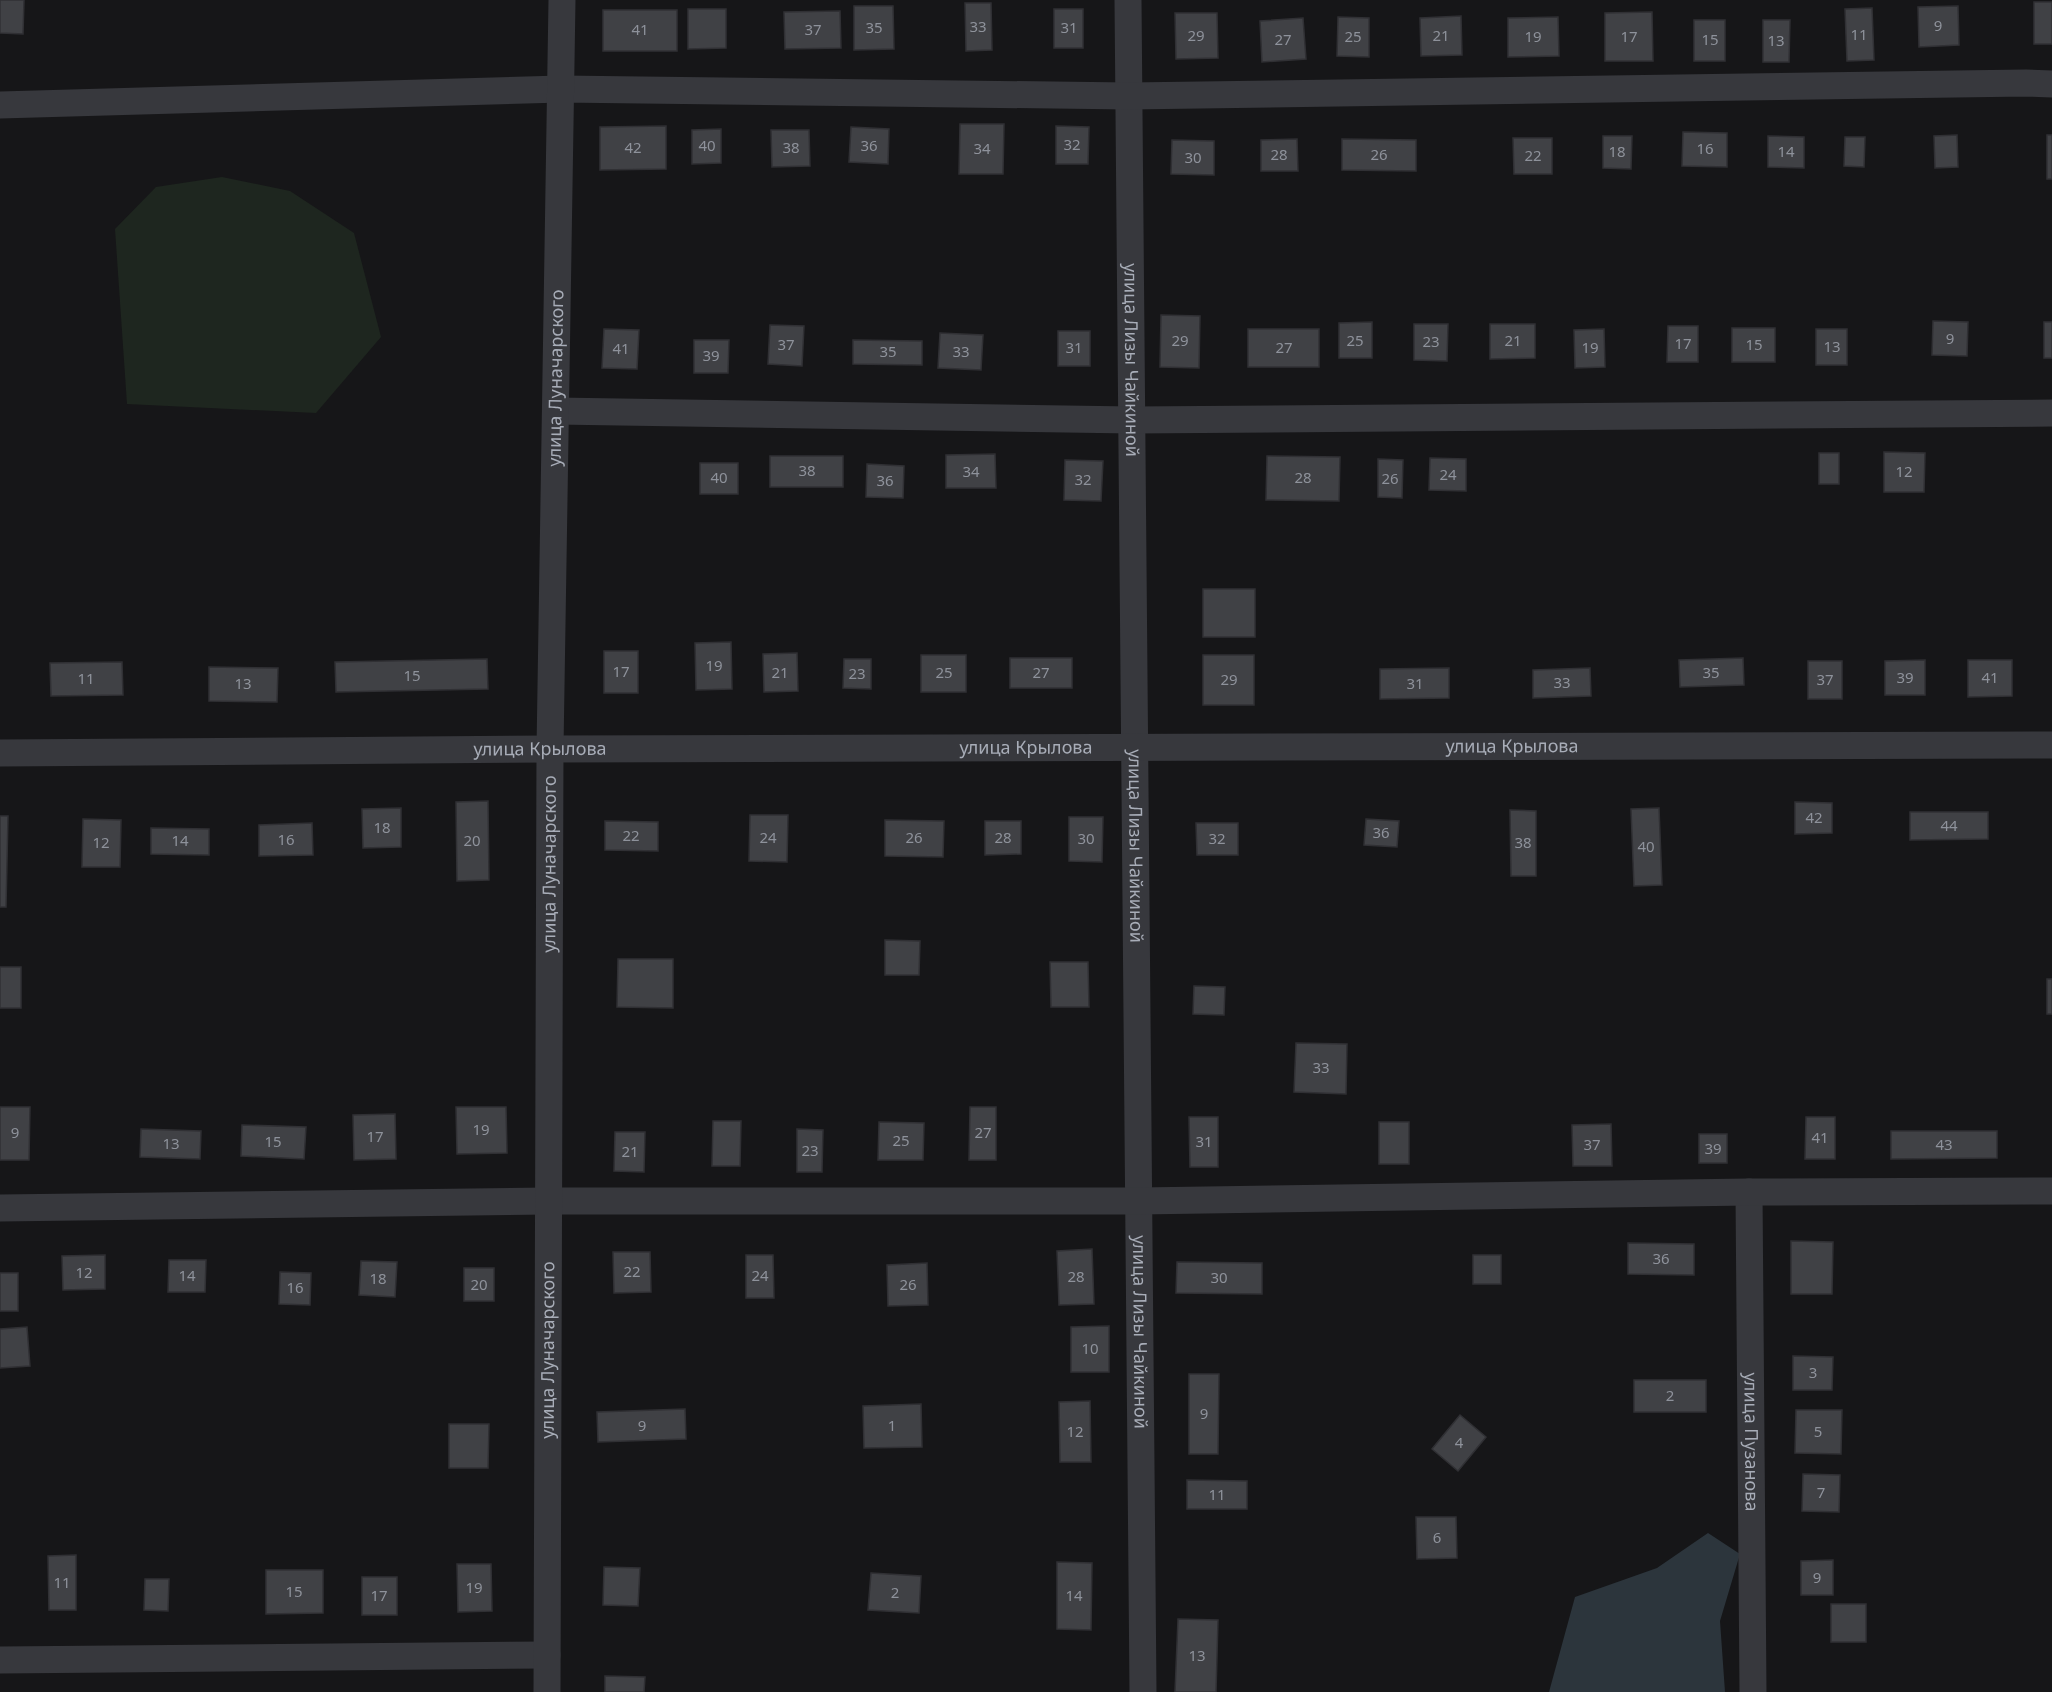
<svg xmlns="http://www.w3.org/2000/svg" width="2052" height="1692" font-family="'Noto Sans',sans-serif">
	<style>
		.green { fill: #1e261f }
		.water { fill: #2c353c }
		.building { fill: #404145; stroke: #303034; stroke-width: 1.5 }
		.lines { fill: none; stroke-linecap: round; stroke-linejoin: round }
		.minor { stroke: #37383d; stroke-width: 27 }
		.labels { text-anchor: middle; stroke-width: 4.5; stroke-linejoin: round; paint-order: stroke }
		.number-label { font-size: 15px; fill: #8e929b }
		.street-label { font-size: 18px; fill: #a8adb8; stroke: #111113 }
	</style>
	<rect width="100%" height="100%" fill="#161618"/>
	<!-- green -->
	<polygon class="green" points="222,177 290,191 354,233 381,337 316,413 127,404 115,229 156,187"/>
	<!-- water -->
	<polygon class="water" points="1708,1533 1740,1554 1720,1621 1725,1692 1549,1692 1575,1597 1657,1568"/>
	<!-- building -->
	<g class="building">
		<polygon points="0,0 24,0 23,34 0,33"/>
		<rect x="2034" y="2" width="18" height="42"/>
		<polygon points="965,3 991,3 992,50 966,51"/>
		<polygon points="854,6 893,6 894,49 854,50"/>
		<polygon points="1958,6 1959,45 1919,47 1918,7"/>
		<polygon points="1872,8 1874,60 1847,61 1845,9"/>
		<polygon points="688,9 726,9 726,48 688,49"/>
		<rect x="1054" y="9" width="29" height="39"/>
		<rect x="603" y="10" width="74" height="41"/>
		<polygon points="840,11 841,48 785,49 784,12"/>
		<polygon points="1652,12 1653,61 1605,61 1605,13"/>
		<polygon points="1175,13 1217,13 1218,58 1176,59"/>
		<polygon points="1461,16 1462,55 1421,56 1420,18"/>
		<polygon points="1338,17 1369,18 1369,57 1337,56"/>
		<polygon points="1558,17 1559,56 1508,57 1508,18"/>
		<polygon points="1303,18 1306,59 1262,62 1260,21"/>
		<rect x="1694" y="20" width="31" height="41"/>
		<polygon points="1763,20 1790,20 1789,62 1763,62"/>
		<polygon points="960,124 1004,124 1003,174 959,174"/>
		<polygon points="666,126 666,169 600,170 600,127"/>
		<polygon points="1056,126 1089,127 1088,164 1056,164"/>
		<polygon points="851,127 889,129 888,164 849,162"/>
		<polygon points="721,129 721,163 692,164 692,130"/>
		<polygon points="771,130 809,130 810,166 772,167"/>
		<polygon points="1683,132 1727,133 1727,167 1682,166"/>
		<polygon points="1957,135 1958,167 1935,168 1934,136"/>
		<rect x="2047" y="135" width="5" height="44"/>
		<polygon points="1603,136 1632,136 1631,169 1603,168"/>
		<polygon points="1768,136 1804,137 1804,168 1768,167"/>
		<polygon points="1845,137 1865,137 1864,167 1844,166"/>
		<polygon points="1513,138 1552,138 1552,174 1514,174"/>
		<polygon points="1297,139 1298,171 1261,171 1261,140"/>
		<polygon points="1342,139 1416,140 1416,171 1342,170"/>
		<polygon points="1172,140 1214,141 1214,175 1171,174"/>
		<polygon points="1161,315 1200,316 1199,368 1160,367"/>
		<polygon points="1933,321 1968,322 1967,356 1932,355"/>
		<polygon points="1372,322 1372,358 1339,358 1339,323"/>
		<rect x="2044" y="322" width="8" height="36"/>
		<polygon points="1414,324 1448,324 1447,361 1414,360"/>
		<polygon points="1490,324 1535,324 1535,358 1490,359"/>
		<polygon points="770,325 804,326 802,366 768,364"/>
		<polygon points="1668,326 1698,326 1698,362 1667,362"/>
		<rect x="1732" y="328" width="43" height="34"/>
		<polygon points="604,329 639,330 637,369 602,368"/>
		<rect x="1248" y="329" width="71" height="38"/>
		<polygon points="1604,329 1605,367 1575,368 1574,330"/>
		<rect x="1816" y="329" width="31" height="36"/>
		<rect x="1058" y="331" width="32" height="35"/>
		<polygon points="940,333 983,335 981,370 938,368"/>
		<polygon points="694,340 729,340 728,373 694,373"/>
		<polygon points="853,340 922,341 922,365 853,364"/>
		<polygon points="1884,452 1925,453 1924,492 1884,492"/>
		<rect x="1819" y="453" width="20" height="31"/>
		<polygon points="995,454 996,488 946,488 946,455"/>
		<rect x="770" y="456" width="73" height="31"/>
		<polygon points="1267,456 1340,457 1339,501 1266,500"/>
		<polygon points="1430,458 1466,459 1466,491 1429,490"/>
		<polygon points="1378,459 1403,460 1402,498 1378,497"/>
		<polygon points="1065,460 1103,461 1101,501 1064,500"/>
		<rect x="700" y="463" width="38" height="31"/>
		<polygon points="867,464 904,466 903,498 866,497"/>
		<rect x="1203" y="589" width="52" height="48"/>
		<polygon points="731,642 732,689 696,690 695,643"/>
		<rect x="604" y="651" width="34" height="42"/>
		<polygon points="797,653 798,691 764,692 763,654"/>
		<rect x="921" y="655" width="45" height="37"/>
		<rect x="1203" y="655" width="51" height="50"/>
		<rect x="1010" y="658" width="62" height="30"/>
		<polygon points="1743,658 1744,685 1680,687 1679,660"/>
		<polygon points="487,659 488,689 336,692 335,662"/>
		<polygon points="844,659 871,659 871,689 843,688"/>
		<polygon points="1925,660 1925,695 1885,695 1885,661"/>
		<polygon points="1968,660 2012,660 2012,696 1968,697"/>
		<rect x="1808" y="661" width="34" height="38"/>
		<polygon points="122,662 123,695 51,696 50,663"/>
		<polygon points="209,667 278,668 277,702 209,701"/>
		<polygon points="1449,668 1449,698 1380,699 1380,669"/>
		<polygon points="1590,668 1591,696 1533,698 1533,670"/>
		<polygon points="488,801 489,880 457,881 456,802"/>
		<polygon points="1795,802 1832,803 1832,833 1795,834"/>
		<polygon points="401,808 401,847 363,848 362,809"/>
		<polygon points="1659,808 1662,885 1634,886 1631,809"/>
		<polygon points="1510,810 1536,811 1536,876 1511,876"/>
		<polygon points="1910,812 1988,812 1988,839 1910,840"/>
		<polygon points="750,815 788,815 787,862 749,861"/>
		<polygon points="0,816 8,816 6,907 0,907"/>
		<polygon points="1069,817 1103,817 1102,862 1069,861"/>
		<polygon points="83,819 121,820 120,867 82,867"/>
		<polygon points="1366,819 1399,821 1397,847 1364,845"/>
		<polygon points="885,820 944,821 943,857 885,856"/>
		<polygon points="605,821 658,822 658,851 605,850"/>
		<polygon points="985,821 1021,821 1021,854 985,855"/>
		<polygon points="312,823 313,855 259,856 259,825"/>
		<polygon points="1196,823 1238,823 1238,855 1197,855"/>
		<polygon points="151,828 209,829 209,855 151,854"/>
		<polygon points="885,940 920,941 919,975 885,975"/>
		<polygon points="618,959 673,959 673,1008 617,1007"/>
		<polygon points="1050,962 1088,962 1089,1007 1051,1007"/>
		<rect x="0" y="967" width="21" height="41"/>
		<rect x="2047" y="979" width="5" height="35"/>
		<polygon points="1194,986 1225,987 1224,1015 1193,1014"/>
		<polygon points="1296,1043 1347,1044 1346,1094 1294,1092"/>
		<polygon points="0,1107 30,1107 29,1160 0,1160"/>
		<polygon points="456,1107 506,1107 507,1153 457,1154"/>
		<polygon points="970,1107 996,1107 996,1160 969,1160"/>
		<polygon points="395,1114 396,1159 354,1160 353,1115"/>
		<polygon points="1189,1117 1218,1117 1218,1167 1190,1167"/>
		<polygon points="1806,1117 1835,1117 1835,1159 1805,1159"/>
		<polygon points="713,1121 741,1121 740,1166 712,1166"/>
		<polygon points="879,1122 924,1123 923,1160 878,1160"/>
		<rect x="1379" y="1122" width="30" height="42"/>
		<polygon points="1611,1124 1612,1166 1573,1166 1572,1125"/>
		<polygon points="242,1125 306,1127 304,1159 241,1156"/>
		<polygon points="141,1129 201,1131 200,1159 140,1157"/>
		<polygon points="797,1129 823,1130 822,1172 797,1172"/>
		<polygon points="1891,1131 1997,1131 1997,1158 1891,1159"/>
		<polygon points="615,1132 645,1132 644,1172 614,1171"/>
		<rect x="1699" y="1134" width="28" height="29"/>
		<polygon points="1791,1241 1833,1242 1832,1294 1791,1294"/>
		<polygon points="1628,1243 1694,1244 1694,1275 1628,1274"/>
		<polygon points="1092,1249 1094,1304 1059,1305 1057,1251"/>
		<polygon points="613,1252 650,1252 651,1292 614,1293"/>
		<polygon points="105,1255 105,1289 63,1290 62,1256"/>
		<polygon points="746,1255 773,1255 774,1298 746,1298"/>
		<rect x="1473" y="1255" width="28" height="29"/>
		<polygon points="169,1260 206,1260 205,1292 168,1292"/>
		<polygon points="361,1261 397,1262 395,1297 359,1295"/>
		<polygon points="1177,1262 1262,1263 1262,1294 1176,1293"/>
		<polygon points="927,1263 928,1305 888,1306 887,1265"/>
		<rect x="464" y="1268" width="30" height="33"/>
		<polygon points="280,1272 311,1273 310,1305 279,1304"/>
		<rect x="0" y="1273" width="18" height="38"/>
		<polygon points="1109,1326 1109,1372 1071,1372 1071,1327"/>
		<polygon points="27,1327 30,1366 0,1368 0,1329"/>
		<polygon points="1793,1356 1833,1357 1832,1390 1793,1390"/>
		<polygon points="1189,1374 1219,1374 1218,1454 1189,1454"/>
		<rect x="1634" y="1380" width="72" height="32"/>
		<polygon points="1090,1401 1091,1462 1060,1462 1059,1402"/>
		<polygon points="921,1404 922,1447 864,1448 863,1406"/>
		<polygon points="685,1409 686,1439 598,1442 597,1412"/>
		<polygon points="1796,1410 1842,1410 1841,1454 1795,1453"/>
		<polygon points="1460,1415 1486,1437 1458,1471 1432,1449"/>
		<polygon points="449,1424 489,1424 488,1468 449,1468"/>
		<polygon points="1803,1474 1840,1475 1839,1512 1802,1511"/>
		<polygon points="1187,1480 1247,1481 1247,1509 1187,1509"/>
		<polygon points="1416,1517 1456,1517 1457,1558 1417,1559"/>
		<polygon points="76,1555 76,1610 49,1610 48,1556"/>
		<polygon points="1833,1560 1833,1595 1801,1595 1801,1561"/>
		<polygon points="1057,1562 1092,1563 1091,1630 1057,1629"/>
		<polygon points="457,1564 491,1564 492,1611 458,1612"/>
		<polygon points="604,1567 640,1568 638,1606 603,1605"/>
		<polygon points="266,1570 323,1570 323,1613 266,1614"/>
		<polygon points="871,1573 921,1576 919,1613 868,1610"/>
		<rect x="362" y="1577" width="35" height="38"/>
		<polygon points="145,1579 169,1579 168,1611 144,1610"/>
		<rect x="1831" y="1604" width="35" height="38"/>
		<polygon points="1178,1619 1218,1620 1216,1692 1175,1692"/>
		<polygon points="605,1676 645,1677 644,1692 605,1692"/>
	</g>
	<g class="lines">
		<!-- minor -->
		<g class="minor">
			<path id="s1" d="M1128,0L1143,1692"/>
			<polyline points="0,105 561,89 1129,96 2026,83 2052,84"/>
			<polyline points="556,411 1132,420 2052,413"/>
			<path id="s2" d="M0,753L550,749L2052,745"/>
			<path id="s3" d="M1749,1192L1753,1692"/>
			<polyline points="0,1208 548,1201 1139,1201 1749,1192 2052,1191"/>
			<polyline points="0,1660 547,1655"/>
			<path id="s4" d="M547,1692L550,749L562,0"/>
		</g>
	</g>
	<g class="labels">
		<!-- number labels -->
		<g class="number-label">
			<text x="1938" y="31">9</text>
			<text x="978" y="32">33</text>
			<text x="874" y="33">35</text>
			<text x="1069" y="33">31</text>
			<text x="640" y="35">41</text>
			<text x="813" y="35">37</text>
			<text x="1859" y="40">11</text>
			<text x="1196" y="41">29</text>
			<text x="1441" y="41">21</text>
			<text x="1353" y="42">25</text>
			<text x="1533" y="42">19</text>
			<text x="1629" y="42">17</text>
			<text x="1283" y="45">27</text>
			<text x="1710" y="45">15</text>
			<text x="1776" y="46">13</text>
			<text x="1072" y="150">32</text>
			<text x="707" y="151">40</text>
			<text x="869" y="151">36</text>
			<text x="633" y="153">42</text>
			<text x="791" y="153">38</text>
			<text x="982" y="154">34</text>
			<text x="1705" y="154">16</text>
			<text x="1617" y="157">18</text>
			<text x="1786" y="157">14</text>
			<text x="1279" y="160">28</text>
			<text x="1379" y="160">26</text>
			<text x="1533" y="161">22</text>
			<text x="1193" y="163">30</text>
			<text x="1950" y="344">9</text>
			<text x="1180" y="346">29</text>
			<text x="1355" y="346">25</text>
			<text x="1513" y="346">21</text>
			<text x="1431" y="347">23</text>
			<text x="1683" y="349">17</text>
			<text x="786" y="350">37</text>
			<text x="1754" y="350">15</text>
			<text x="1832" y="352">13</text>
			<text x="1074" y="353">31</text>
			<text x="1284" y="353">27</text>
			<text x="1590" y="353">19</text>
			<text x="621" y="354">41</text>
			<text x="888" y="357">35</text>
			<text x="961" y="357">33</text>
			<text x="711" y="361">39</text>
			<text x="807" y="476">38</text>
			<text x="971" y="477">34</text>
			<text x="1904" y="477">12</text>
			<text x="1448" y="480">24</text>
			<text x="719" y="483">40</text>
			<text x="1303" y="483">28</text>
			<text x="1390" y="484">26</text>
			<text x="1083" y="485">32</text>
			<text x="885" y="486">36</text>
			<text x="714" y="671">19</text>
			<text x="621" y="677">17</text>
			<text x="780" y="678">21</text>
			<text x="944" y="678">25</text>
			<text x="1041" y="678">27</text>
			<text x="1711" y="678">35</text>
			<text x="857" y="679">23</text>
			<text x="412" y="681">15</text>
			<text x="1905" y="683">39</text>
			<text x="1990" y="683">41</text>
			<text x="86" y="684">11</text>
			<text x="1229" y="685">29</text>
			<text x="1825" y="685">37</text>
			<text x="1562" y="688">33</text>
			<text x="243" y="689">13</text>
			<text x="1415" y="689">31</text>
			<text x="1814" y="823">42</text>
			<text x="1949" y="831">44</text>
			<text x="382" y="833">18</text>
			<text x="1381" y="838">36</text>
			<text x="631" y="841">22</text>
			<text x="768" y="843">24</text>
			<text x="914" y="843">26</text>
			<text x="1003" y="843">28</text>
			<text x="1086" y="844">30</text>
			<text x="1217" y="844">32</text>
			<text x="286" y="845">16</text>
			<text x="180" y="846">14</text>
			<text x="472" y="846">20</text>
			<text x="101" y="848">12</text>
			<text x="1523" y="848">38</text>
			<text x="1646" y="852">40</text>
			<text x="1321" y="1073">33</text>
			<text x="481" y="1135">19</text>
			<text x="15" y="1138">9</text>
			<text x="983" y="1138">27</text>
			<text x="375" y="1142">17</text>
			<text x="1820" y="1143">41</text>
			<text x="901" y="1146">25</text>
			<text x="273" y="1147">15</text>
			<text x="1204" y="1147">31</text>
			<text x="171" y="1149">13</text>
			<text x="1592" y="1150">37</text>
			<text x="1944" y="1150">43</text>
			<text x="1713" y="1154">39</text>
			<text x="810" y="1156">23</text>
			<text x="630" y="1157">21</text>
			<text x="1661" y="1264">36</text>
			<text x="632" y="1277">22</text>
			<text x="84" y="1278">12</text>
			<text x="187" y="1281">14</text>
			<text x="760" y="1281">24</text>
			<text x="1076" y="1282">28</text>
			<text x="1219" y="1283">30</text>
			<text x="378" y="1284">18</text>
			<text x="479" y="1290">20</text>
			<text x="908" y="1290">26</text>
			<text x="295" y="1293">16</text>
			<text x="1090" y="1354">10</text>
			<text x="1813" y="1378">3</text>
			<text x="1670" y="1401">2</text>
			<text x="1204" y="1419">9</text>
			<text x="642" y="1431">9</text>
			<text x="892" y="1431">1</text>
			<text x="1075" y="1437">12</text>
			<text x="1818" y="1437">5</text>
			<text x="1459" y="1448">4</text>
			<text x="1821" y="1498">7</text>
			<text x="1217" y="1500">11</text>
			<text x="1437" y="1543">6</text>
			<text x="1817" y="1583">9</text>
			<text x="62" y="1588">11</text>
			<text x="474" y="1593">19</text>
			<text x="294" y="1597">15</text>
			<text x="895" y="1598">2</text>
			<text x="379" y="1601">17</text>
			<text x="1074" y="1601">14</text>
			<text x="1197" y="1661">13</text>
		</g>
		<!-- street labels -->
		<g class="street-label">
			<text dy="6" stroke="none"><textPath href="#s1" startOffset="360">улица Лизы Чайкиной</textPath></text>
			<text dy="6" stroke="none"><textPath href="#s4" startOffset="1314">улица Луначарского</textPath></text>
			<text dy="6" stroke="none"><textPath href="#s2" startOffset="1512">улица Крылова</textPath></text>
			<text dy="6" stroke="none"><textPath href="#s2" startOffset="1026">улица Крылова</textPath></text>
			<text dy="6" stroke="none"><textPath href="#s2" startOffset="540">улица Крылова</textPath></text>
			<text dy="6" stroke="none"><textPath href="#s1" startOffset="846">улица Лизы Чайкиной</textPath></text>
			<text dy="6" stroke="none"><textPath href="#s4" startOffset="828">улица Луначарского</textPath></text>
			<text dy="6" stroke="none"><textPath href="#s1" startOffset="1332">улица Лизы Чайкиной</textPath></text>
			<text dy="6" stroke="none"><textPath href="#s4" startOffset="342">улица Луначарского</textPath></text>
			<text dy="6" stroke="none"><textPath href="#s3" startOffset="250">улица Пузанова</textPath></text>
		</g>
	</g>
</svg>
